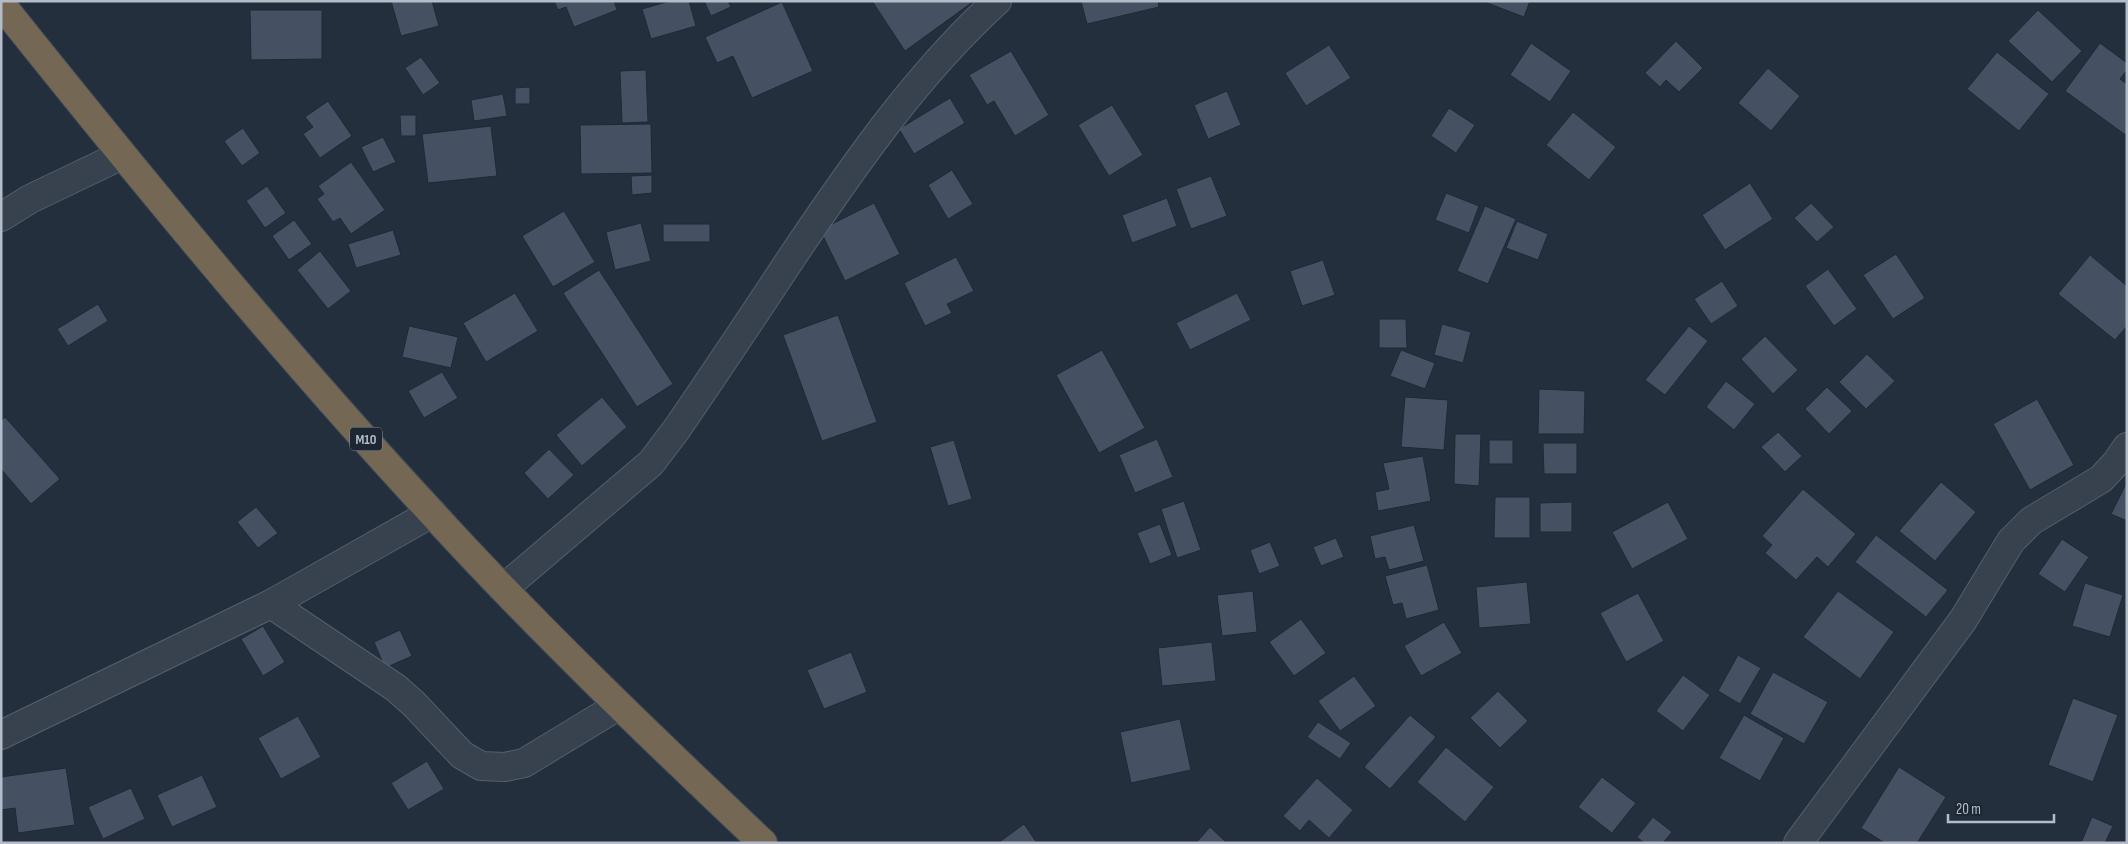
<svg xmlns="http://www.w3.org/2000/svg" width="2128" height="844" font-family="'Sofia Sans Condensed',sans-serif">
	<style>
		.building { fill: #455162; stroke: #1f2835 }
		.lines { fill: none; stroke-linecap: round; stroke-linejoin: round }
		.minor-casing { stroke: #565f6c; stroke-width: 30 }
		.highway-casing { stroke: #434c59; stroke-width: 30 }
		.minor { stroke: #38414e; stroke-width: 28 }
		.highway { stroke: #746855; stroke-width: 28 }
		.labels { text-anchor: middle; stroke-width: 4; stroke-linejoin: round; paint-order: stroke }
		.shield { fill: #1d2633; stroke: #878f9c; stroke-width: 1 }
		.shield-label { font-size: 14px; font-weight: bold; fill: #b4bcc9 }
	</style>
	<rect width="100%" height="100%" fill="#242f3e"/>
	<!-- building -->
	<g class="building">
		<polygon points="391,1 432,1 439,26 401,36"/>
		<polygon points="554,1 614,1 617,10 574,27 566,7 558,10"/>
		<polygon points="670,1 689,1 696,26 651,39 642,9"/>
		<polygon points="704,1 728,1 731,7 711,16"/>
		<polygon points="872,1 974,1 905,51"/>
		<polygon points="1081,1 1158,1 1159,7 1087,24"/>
		<polygon points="1482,1 1530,1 1524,17"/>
		<polygon points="782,2 813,71 752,98 733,56 717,63 705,37"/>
		<polygon points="250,10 322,10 322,59 251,60"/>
		<polygon points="2038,10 2082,51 2052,82 2008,41"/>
		<polygon points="1676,41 1703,68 1679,92 1666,80 1660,87 1645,73"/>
		<polygon points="1531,43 1571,71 1550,102 1510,75"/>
		<polygon points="2100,43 2127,63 2127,70 2120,79 2127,84 2127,136 2065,91"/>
		<polygon points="1329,45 1351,78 1306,106 1285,73"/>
		<polygon points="1011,51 1049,115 1015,136 994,101 987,105 969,75"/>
		<polygon points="1997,52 2049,94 2019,131 1967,89"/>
		<polygon points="421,57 440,83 423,95 405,68"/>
		<polygon points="1768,68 1800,96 1771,131 1738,103"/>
		<polygon points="646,70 648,122 622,123 620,71"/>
		<polygon points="530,87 530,104 515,104 515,88"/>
		<polygon points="1227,91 1241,125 1208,139 1194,105"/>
		<polygon points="503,94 507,116 474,121 471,100"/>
		<polygon points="950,98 965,123 914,154 899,129"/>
		<polygon points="328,101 352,136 320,158 303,134 313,127 305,117"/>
		<polygon points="1112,105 1143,155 1109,176 1078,125"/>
		<polygon points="1449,108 1475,125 1456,153 1431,136"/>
		<polygon points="1573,112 1616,147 1589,180 1546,145"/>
		<polygon points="400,115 416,115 416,136 401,136"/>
		<polygon points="651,124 652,173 581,174 580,125"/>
		<polygon points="491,126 497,176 428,183 422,134"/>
		<polygon points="243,128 260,153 242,166 224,141"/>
		<polygon points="383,137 396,162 373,172 361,147"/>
		<polygon points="351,162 385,210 351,234 340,218 333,222 317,199 324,194 318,186"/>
		<polygon points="952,170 973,204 948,219 928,185"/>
		<polygon points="652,175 652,193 632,195 631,176"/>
		<polygon points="1211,176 1227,216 1191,229 1176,189"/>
		<polygon points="1750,183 1773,219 1725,250 1702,215"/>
		<polygon points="267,186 286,213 265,228 246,201"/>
		<polygon points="1446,193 1479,206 1469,233 1435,220"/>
		<polygon points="1167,198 1177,226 1132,243 1122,215"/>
		<polygon points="874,203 900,254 845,281 820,230"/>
		<polygon points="1811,203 1834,227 1817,242 1794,218"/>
		<polygon points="1485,206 1516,219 1488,284 1457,271"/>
		<polygon points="564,211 595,262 553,287 522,236"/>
		<polygon points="294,220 312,244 289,260 272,236"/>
		<polygon points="1517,221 1548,234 1538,260 1506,248"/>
		<polygon points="641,223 651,261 615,270 606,232"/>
		<rect x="663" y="224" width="47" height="18"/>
		<polygon points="393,230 401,255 356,268 348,244"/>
		<polygon points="320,251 351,291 328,309 297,270"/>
		<polygon points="1896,254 1925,298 1893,319 1863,275"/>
		<polygon points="2090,255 2127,286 2127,326 2115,340 2058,294"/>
		<polygon points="956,257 974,291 947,304 952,313 925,326 904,283"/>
		<polygon points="1323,260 1335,295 1302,306 1290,271"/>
		<polygon points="1828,269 1857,309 1834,326 1805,286"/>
		<polygon points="599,270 673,384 637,407 563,293"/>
		<polygon points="1722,281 1738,306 1711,324 1694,299"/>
		<polygon points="515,293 538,331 486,362 463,323"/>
		<polygon points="1237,293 1251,320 1190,350 1176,323"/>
		<polygon points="98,304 108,321 68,346 57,329"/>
		<polygon points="838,315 877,422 822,441 783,335"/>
		<polygon points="1379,319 1406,319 1407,348 1379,348"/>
		<polygon points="1442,324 1471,332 1463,363 1434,355"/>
		<polygon points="409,326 458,337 451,368 402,357"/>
		<polygon points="1689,326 1708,341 1665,395 1645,380"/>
		<polygon points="1765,336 1798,370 1773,394 1741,359"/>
		<polygon points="1102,350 1145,428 1099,453 1056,375"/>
		<polygon points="1401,350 1435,363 1425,389 1390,376"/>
		<polygon points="1867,354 1895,381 1866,409 1839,382"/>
		<polygon points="442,372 458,398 424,418 408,391"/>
		<polygon points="1726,381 1755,404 1734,430 1706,407"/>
		<polygon points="1827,387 1852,411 1829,434 1805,409"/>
		<polygon points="1539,389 1585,391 1584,434 1538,434"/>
		<polygon points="602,397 627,427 582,466 556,435"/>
		<polygon points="1405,397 1448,400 1444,450 1401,447"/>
		<polygon points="2037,399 2074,465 2030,490 1993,424"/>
		<polygon points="5,417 60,479 31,504 1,469 1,421"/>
		<polygon points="1778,432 1802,456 1785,472 1761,447"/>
		<polygon points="1455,434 1481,434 1479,486 1454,484"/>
		<polygon points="1157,439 1173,477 1135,493 1119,455"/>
		<polygon points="954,440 972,499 948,506 930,447"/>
		<rect x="1489" y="440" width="24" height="24"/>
		<polygon points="1543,443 1577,443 1577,474 1544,474"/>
		<polygon points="549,449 574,475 548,499 524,473"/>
		<polygon points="1423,456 1431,501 1378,511 1375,492 1389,489 1383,463"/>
		<polygon points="1941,482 1976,512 1935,561 1899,531"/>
		<polygon points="2127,482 2127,521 2111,514"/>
		<polygon points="1803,489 1856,534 1828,567 1817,557 1796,580 1765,553 1772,545 1762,536"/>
		<polygon points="1495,497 1530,497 1530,538 1494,538"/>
		<polygon points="1184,501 1201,550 1177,558 1161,509"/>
		<polygon points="1572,502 1572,532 1540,532 1540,503"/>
		<polygon points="1668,502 1688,539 1632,569 1612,532"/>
		<polygon points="256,507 278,533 258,548 237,522"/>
		<polygon points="1160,524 1172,555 1150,564 1137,533"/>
		<polygon points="1414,525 1424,561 1389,570 1385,557 1375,559 1370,536"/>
		<polygon points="1876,535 1948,590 1926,617 1855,562"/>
		<polygon points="1336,538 1344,557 1321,566 1313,547"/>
		<polygon points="2062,539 2089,557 2065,592 2038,574"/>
		<polygon points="1270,542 1280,566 1259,574 1250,550"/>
		<polygon points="1427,565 1439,610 1406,619 1402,603 1393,605 1385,576"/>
		<polygon points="1527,582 1531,624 1479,628 1476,587"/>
		<polygon points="2085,583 2123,595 2110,637 2072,626"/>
		<polygon points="1253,591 1257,632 1222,636 1217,595"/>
		<polygon points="1838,591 1894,632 1860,679 1803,637"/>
		<polygon points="1638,593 1664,641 1626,662 1600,613"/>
		<polygon points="1301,619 1326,653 1294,676 1269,642"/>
		<polygon points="1444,622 1462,653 1421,676 1404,646"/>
		<polygon points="263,626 285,662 263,676 241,639"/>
		<polygon points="400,630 412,656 385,668 374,642"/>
		<polygon points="1212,642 1216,681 1162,686 1158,648"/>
		<polygon points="851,652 867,692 824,709 807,670"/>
		<polygon points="1738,655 1761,668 1740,704 1718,691"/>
		<polygon points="1773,672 1828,702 1804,744 1750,714"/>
		<polygon points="1683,675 1710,695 1683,731 1656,711"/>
		<polygon points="1354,676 1376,706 1340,731 1318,701"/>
		<polygon points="1498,691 1528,721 1500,748 1470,718"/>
		<polygon points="2073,698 2118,715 2093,782 2048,765"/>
		<polygon points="1410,715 1436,737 1390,789 1364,767"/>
		<polygon points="1744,715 1784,738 1760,781 1719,758"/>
		<polygon points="298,716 321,757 281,779 258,738"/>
		<polygon points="1180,719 1191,770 1131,783 1120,732"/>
		<polygon points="1318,722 1351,743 1340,759 1307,737"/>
		<polygon points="1446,747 1494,787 1465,822 1417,782"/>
		<polygon points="427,761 444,789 408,810 391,783"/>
		<polygon points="1899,767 1946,797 1917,843 1885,843 1861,828"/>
		<polygon points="66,768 75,825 18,833 15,808 1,810 1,777"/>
		<polygon points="202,775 217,807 172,827 157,795"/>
		<polygon points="1602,777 1636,803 1612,833 1578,807"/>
		<polygon points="1317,778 1353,810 1329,838 1309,820 1300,831 1283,816"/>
		<polygon points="131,788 145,819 103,839 88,807"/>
		<polygon points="1653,817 1672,832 1663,843 1644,843 1637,837"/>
		<polygon points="2092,817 2113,826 2105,843 2081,843"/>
		<polygon points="1024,824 1037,843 998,843"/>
		<polygon points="1210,827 1227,843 1196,843"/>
	</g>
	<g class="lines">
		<defs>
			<g id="minor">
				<polyline points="1,217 30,199 122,155"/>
				<path d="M504,588L651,463L676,430C716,372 755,313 794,254C854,165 917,74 997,1"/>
				<polyline points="271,604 396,688 414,704 462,755 481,766 505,767 524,763 618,706"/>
				<polyline points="1,735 271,604 432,513"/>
				<polyline points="1798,843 1963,620 2011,541 2031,521 2101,479 2116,463 2127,447"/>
			</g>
			<path id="highway" d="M1,4C140,178 281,350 432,513C537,628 650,736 763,843"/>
		</defs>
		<!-- minor casing -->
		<use href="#minor" class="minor-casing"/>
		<!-- highway casing -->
		<use href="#highway" class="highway-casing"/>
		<!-- minor -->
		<use href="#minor" class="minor"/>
		<!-- highway -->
		<use href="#highway" class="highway"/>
	</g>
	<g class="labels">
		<!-- shield labels -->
		<rect class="shield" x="350" y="427.5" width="32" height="23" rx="4"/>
		<g class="shield-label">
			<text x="366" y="444">M10</text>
		</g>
	</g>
	<!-- border -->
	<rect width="2128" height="844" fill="none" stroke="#b4bcc9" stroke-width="5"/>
	<!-- scale -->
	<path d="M1948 814v8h106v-8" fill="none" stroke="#b4bcc9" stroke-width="2.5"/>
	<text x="1956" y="814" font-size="15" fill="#b4bcc9" stroke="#1d2633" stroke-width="4" paint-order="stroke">20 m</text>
</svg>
